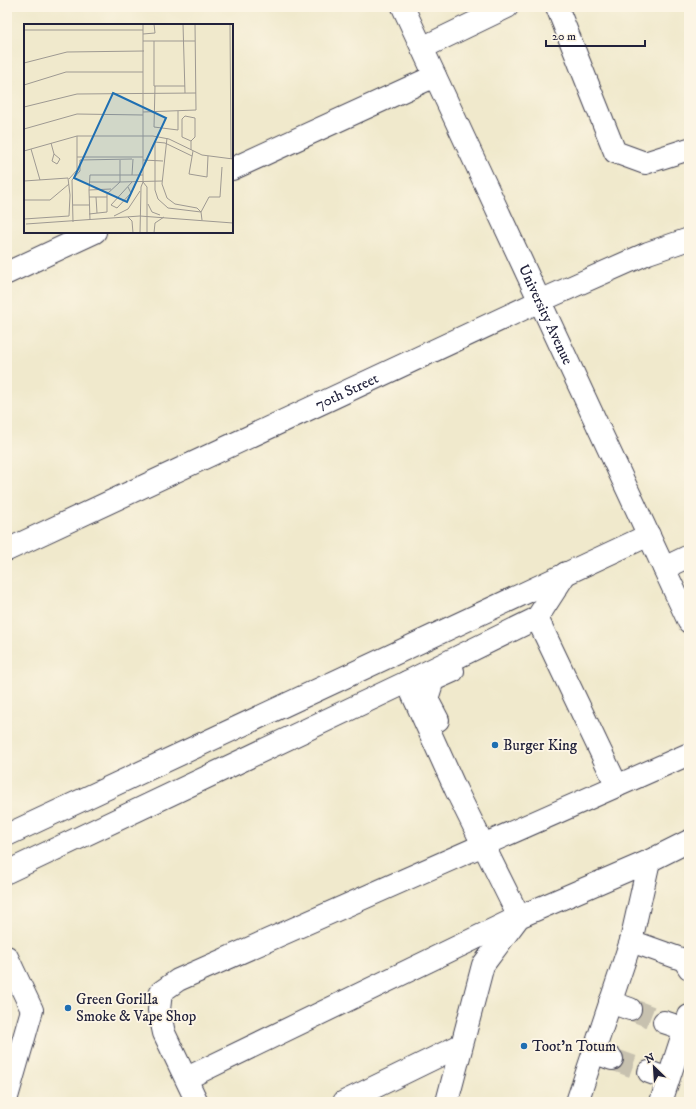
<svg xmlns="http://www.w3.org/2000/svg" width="696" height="1109" font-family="'IM FELL DW Pica',serif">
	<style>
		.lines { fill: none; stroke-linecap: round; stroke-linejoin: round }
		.minor-tunnel { stroke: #c7c1af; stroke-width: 22; stroke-dasharray: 22 11; stroke-linecap: butt }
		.minor-casing { stroke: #414051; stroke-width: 24 }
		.major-casing { stroke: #414051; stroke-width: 24 }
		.minor { stroke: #fff; stroke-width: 22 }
		.major { stroke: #fff; stroke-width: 22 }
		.poi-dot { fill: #1f6fb2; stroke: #fcf5e5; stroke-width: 1.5 }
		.labels { text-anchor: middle; stroke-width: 3.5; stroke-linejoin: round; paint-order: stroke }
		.street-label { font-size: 15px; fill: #22223b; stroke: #fcf5e5 }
		.poi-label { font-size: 15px; fill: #22223b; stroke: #fcf5e5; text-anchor: start }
		.inset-road { fill: none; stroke: #9e9992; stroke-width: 1 }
		.view { fill: #1f6fb2; fill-opacity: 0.15; stroke: #1f6fb2; stroke-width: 2 }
		.inset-edge { fill: none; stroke: #22223b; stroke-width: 2 }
	</style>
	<rect width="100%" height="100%" fill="#fcf5e5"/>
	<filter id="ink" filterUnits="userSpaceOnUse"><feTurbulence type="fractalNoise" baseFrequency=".025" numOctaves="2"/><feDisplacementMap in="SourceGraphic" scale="8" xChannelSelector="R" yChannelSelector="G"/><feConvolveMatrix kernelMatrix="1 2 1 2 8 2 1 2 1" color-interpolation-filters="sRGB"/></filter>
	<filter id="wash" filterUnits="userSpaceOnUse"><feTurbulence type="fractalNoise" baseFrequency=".012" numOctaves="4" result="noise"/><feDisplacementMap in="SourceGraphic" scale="16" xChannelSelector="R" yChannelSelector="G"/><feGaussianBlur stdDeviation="0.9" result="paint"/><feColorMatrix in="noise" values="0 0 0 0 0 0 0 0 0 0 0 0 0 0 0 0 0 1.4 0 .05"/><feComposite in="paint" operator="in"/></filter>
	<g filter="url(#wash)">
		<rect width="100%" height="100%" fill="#f0e9cc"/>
	</g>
	<g filter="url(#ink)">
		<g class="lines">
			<!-- minor-tunnel -->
			<g class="minor-tunnel">
				<polyline points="630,1009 664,1022"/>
				<polyline points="612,1059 649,1072"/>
			</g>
			<defs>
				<g id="minor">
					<polyline points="557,7 615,152 645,163 689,149"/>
					<polyline points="422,48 507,7"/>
					<polyline points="232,169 435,76"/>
					<polyline points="7,273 95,232"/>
					<path id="s1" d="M7,550L540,301L648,253L689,239"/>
					<polyline points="664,568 689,556"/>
					<polyline points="566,573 537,618 617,786"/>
					<polyline points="438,720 427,699 433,680 453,671"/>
					<polyline points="7,835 649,535"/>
					<polyline points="7,872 407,682 537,618"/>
					<polyline points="631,941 684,960 689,968"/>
					<polyline points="7,957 32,1010 7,1097"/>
					<polyline points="610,1002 630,1009"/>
					<polyline points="664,1022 685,1029"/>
					<polyline points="593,1052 612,1059"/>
					<polyline points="649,1072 668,1079"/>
					<polyline points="187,1078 519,917 456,790 407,682"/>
					<polyline points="197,1102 164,1033 159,1010 161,992 178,980 689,754"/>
					<polyline points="344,1102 461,1045"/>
					<polyline points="447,1102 483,965 519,917 649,861 689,841"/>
					<polyline points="577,1102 631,941 649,861"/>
					<polyline points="661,1102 689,1016"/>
				</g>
				<g id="major">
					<path id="s2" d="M403,7L689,622"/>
				</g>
			</defs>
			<!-- minor casing -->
			<use href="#minor" class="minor-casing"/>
			<!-- major casing -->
			<use href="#major" class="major-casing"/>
			<!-- minor -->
			<use href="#minor" class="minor"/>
			<!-- major -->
			<use href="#major" class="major"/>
		</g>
	</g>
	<!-- markers -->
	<g class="poi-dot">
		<circle cx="495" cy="745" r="4"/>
		<circle cx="68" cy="1008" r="4"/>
		<circle cx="524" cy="1046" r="4"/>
	</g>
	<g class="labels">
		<!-- street labels -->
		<g class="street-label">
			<text dy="5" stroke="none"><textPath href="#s2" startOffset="339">University Avenue</textPath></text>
			<text dy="5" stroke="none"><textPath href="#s1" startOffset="375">70th Street</textPath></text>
		</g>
		<!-- poi labels -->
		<g class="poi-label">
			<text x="503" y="750">Burger King</text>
			<text x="76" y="1004">Green Gorilla<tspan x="76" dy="17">Smoke &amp; Vape Shop</tspan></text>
			<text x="532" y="1051">Toot'n Totum</text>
		</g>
	</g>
	<!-- overview -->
	<g transform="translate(24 24)">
		<rect width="209" height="209" fill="#f0e9cc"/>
		<path class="inset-road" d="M159,0L161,69M206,0L207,135M0,6H119M119,10L131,9L130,0M119,17H171M130,17V62H161M0,39L43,28L120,27M0,61L42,48H119M131,62L130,103L154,106V87M0,83L53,70L172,69M119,88L172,86L171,0M0,105L53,90L119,91M143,114L138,160L143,174L151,180L173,184L177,188L185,173H196L198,143M27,119L30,130L36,135L33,140L28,137L30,130M7,125L16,156M167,126V117L171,113V94L161,92L158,95V113L167,117M0,127L53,112H129L145,115L178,131L209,135M169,127L165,150L183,153L184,132M168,132L141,119L131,118V166L134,175L144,184L177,188L178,196M53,133H119M119,136L139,137M108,151L109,135M45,155L53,146V112M0,157L44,154L46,171L45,192L0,195M65,158H96V136M119,158L123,163V209M65,166L66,151H119M65,173H83M72,173L73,189M0,176H26L45,160M124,180L128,188L136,191M49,181H65M87,181L93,184L107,169L104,163M87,181L108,158M65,190L83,188V170L96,158L138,157M90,192L104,185L116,167M104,193L108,197L109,209M66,196L65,166L87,165M49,198L48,156L56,147V136L108,135M2,200L116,192L209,199M116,209L117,163L119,158V0M130,209L131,199L140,193"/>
		<path class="view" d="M89,69L142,94L103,178L50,154Z"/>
		<rect width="209" height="209" class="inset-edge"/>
	</g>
	<!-- margin -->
	<rect width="696" height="1109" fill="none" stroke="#fcf5e5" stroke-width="24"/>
	<!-- north arrow -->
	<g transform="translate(654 1067) rotate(335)" stroke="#fcf5e5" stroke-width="3" paint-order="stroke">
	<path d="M0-3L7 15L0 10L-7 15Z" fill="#22223b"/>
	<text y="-6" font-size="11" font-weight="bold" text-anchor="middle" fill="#22223b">N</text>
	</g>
	<!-- scale -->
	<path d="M546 40v6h99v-6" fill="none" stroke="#22223b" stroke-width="2"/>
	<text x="552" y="40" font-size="12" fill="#22223b" stroke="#fcf5e5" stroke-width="3" paint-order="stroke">20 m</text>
</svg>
